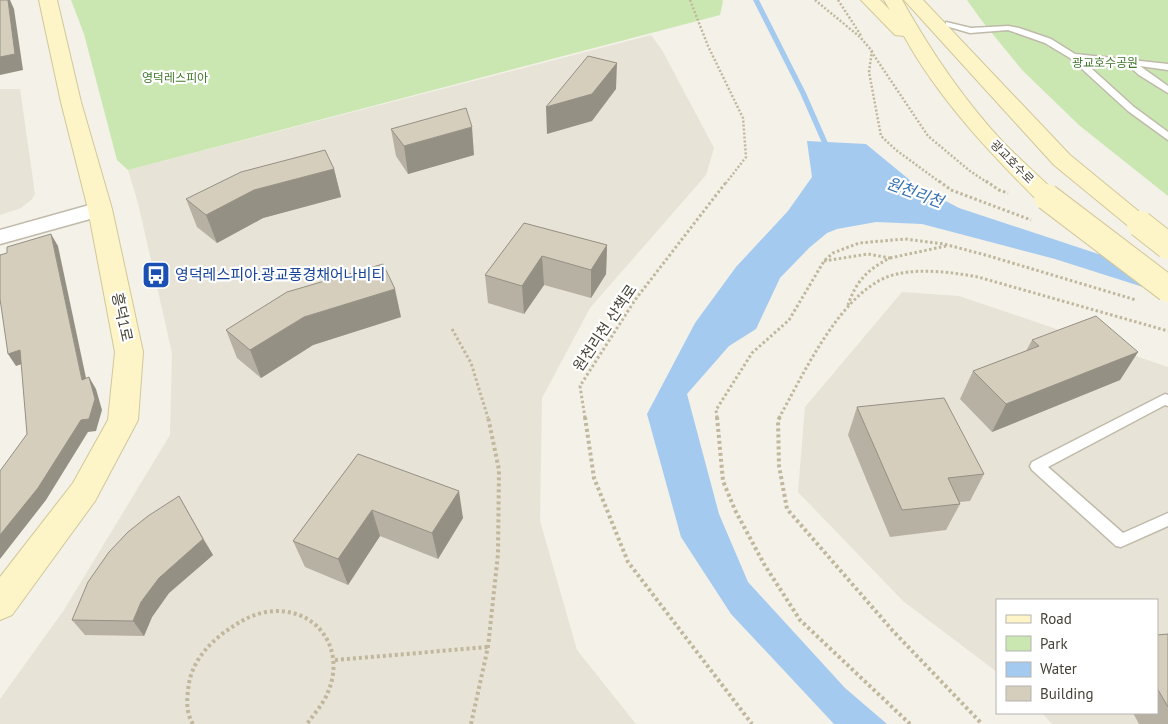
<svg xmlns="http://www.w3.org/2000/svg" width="1168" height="724" font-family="'PT Sans','Noto Sans KR',sans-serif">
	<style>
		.residential { fill: #e7e3d6 }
		.green { fill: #cae7b1 }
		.water { fill: #a5caef }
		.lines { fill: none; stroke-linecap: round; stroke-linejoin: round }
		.stream { fill: #a5caef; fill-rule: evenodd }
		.lane-casing { stroke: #bfbaaa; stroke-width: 3 }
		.street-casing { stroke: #bfbaaa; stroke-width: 3 }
		.secondary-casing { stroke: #d2c899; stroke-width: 2 }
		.path-far2 { stroke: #c0b79c; stroke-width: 2.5; stroke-dasharray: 2 2; stroke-linecap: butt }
		.path-far1 { stroke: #c0b79c; stroke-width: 3; stroke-dasharray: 2.5 2.5; stroke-linecap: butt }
		.path { stroke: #c0b79c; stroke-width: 4; stroke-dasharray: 3 3; stroke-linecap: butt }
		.lane { fill: #fff; fill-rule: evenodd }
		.street { fill: #fff; fill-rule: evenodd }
		.secondary { fill: #fdf5c8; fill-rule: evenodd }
		.secondary-bridge-casing { stroke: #d2c899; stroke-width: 28; stroke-linecap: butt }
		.secondary-bridge { stroke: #fdf5c8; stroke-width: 26 }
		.wall { fill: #b7b1a3 }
		.shaded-wall { fill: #959084 }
		.building { fill: #d5cebd; stroke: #959084 }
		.labels { text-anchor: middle; stroke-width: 4.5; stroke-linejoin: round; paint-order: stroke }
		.far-park-label { font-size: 12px; fill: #41772b; stroke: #fff }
		.far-street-label { font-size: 12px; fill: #474237; stroke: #fff }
		.transit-label { font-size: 15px; fill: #164399; stroke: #fff; text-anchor: start }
		.street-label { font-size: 15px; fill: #474237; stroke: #fff }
		.water-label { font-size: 16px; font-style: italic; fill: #3270b0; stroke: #fff }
	</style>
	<rect width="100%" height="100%" fill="#f3f1e8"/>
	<!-- residential -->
	<g class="residential">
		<polygon points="651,35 662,50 714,148 706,175 590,308 542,398 540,521 577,650 636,724 0,724 0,699 64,610 170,435 172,353 138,203 128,170"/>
		<polygon points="0,89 20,89 35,194 32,199 21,208 0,215"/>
		<polygon points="902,292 959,296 1168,367 1168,724 1052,724 1042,713 1157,713 1157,600 997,600 997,672 903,601 798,492 805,407"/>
	</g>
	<!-- green -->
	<g class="green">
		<polygon points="71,0 722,0 723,1 720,15 128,170 117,160 84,34"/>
		<polygon points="967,0 1168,0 1168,196 1080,126 1022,70 982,21"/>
	</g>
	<!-- water -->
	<polygon class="water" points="807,141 866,144 917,186 959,208 1168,277 1168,295 1055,259 922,224 876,222 837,229 827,233 809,248 780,278 756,329 729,346 687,394 719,514 748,582 845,688 887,724 834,724 731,614 681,537 647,414 695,323 736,267 788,211 812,177"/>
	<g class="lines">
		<!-- stream -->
		<polygon class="stream" points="753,0 759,0 806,93 832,152 831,153 829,154 826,152 800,93"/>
		<defs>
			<g id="lane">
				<polygon points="946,22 971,28 1008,26 1019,28 1051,39 1075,54 1168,64 1168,70 1140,66 1168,86 1168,93 1139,75 1128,65 1082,60 1134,107 1168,132 1168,140 1128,111 1070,58 1045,43 1008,30 970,33 946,26"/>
				<polygon points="1165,394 1168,395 1168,406 1165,405 1048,467 1123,533 1168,513 1168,526 1121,547 1116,546 1032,470 1030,466 1032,462"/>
			</g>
			<polygon id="street" points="100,202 108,204 111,209 108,214 0,244 0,230"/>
			<g id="secondary">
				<polygon points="39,0 57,0 81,102 112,209 143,352 138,420 95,501 12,615 0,620 0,577 73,483 108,420 115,352 88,209 61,102"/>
				<path d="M861,0H880L890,10L884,0H902C930,50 963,99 1002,141C1019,159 1038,175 1055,192L1058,197L1055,202L1047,204L1039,202C989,152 938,98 904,36L895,35Z"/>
				<polygon points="904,0 923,0 1070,155 1148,219 1152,224 1148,229 1140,231 1132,229 1054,165"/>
			</g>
		</defs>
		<!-- lane casing -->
		<use href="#lane" class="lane-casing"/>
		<!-- street casing -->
		<use href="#street" class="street-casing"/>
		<!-- secondary casing -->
		<use href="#secondary" class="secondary-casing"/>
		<!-- path-far2 -->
		<g class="path-far2">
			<polyline points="690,0 708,46 743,118 746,157 726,183"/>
			<polyline points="815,0 860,37 872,51 869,72 881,136 896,150 941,183"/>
			<polyline points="838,0 862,37"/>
			<polyline points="871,51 928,136 970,171 988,183"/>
		</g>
		<!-- path-far1 -->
		<g class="path-far1">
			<polyline points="939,181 951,190 1031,220"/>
			<polyline points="986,181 999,190 1008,193"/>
			<polyline points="890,258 946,246"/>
			<path d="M824,261L868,254L890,258C868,269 856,281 848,305"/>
			<polyline points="452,329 471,363 488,418"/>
			<polyline points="585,418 580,386 635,300 727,181"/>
			<polyline points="717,418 716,410 752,353 789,320 824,261 833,253 859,243 905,239 944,244 989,256 1136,300"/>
			<path d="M779,418C803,375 839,296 887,277C913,267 951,272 978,277L1168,331"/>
		</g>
		<!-- path -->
		<g class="path">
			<polyline points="585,417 594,478 628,562 752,724"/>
			<polyline points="717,417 723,481 735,510 764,564 800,620 910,724"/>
			<polyline points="780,417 778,420 779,466 787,509 893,631 982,724"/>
			<polyline points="335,660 488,647"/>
			<path d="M193,724C185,711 187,697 189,683C193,662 206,647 222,634C236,624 249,615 266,612C315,604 347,648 328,692C324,703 314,714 307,724"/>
			<polyline points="471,724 488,647 498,554 499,470 488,417"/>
		</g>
		<!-- lane -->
		<use href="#lane" class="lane"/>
		<!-- street -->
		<use href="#street" class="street"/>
		<!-- secondary -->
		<use href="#secondary" class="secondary"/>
		<defs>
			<g id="secondary-bridge">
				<polyline points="1047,197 1168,289"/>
				<polyline points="1140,224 1168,246"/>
			</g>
		</defs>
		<!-- secondary-bridge casing -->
		<use href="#secondary-bridge" class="secondary-bridge-casing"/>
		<!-- secondary-bridge -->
		<use href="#secondary-bridge" class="secondary-bridge"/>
	</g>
	<!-- wall -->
	<g class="wall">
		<polygon points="391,129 474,155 408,174 396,156"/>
		<polygon points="334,169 341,197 263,218 217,243 197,227 186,199"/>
		<polygon points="524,223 607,245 606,274 591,298 544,285 524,314 488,303 485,275"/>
		<polygon points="401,317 313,345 261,378 237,358 226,330"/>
		<polygon points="1032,340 1138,352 1120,380 992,432 960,399 973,371 1026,351"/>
		<polygon points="857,407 984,474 970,501 960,502 960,504 946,530 890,537 848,435"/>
		<polygon points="358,454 463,518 438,559 380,536 348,585 305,567 293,541"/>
		<polygon points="179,496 213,555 169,593 152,617 144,636 85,635 72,620"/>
		<polygon points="1168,634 1168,724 1139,724 1133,713 1157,713 1157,635"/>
	</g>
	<!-- shaded-wall -->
	<g class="shaded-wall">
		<polygon points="8,0 10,0 14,9 23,70 0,75 0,57"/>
		<polygon points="617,63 616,89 592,121 547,134 546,107"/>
		<polygon points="472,127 474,155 408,174 404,146"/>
		<polygon points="334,169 341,197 263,218 217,243 206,215 254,190"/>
		<polygon points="51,234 58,246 89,392 82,380"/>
		<polygon points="607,245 606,274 591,298 591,270"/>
		<polygon points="542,256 544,285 524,314 522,286"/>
		<polygon points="395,289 401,317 313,345 261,378 250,350 304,317"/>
		<polygon points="20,350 28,362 16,366 8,354"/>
		<polygon points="1138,352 1120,380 992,432 1006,404"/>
		<polygon points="89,377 96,389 102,410 96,431 88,432 46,500 0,559 0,535"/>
		<polygon points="459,491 463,518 438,559 432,533"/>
		<polygon points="372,510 380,536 348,585 338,559"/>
		<polygon points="203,539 213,555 169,593 152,617 144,636 133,621 141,602 159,578"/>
	</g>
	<!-- building -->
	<g class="building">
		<polygon points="0,0 8,0 15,54 0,57"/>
		<polygon points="588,56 617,63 592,94 546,107"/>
		<polygon points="466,108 472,127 404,146 391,129"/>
		<polygon points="325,150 334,169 254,190 206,215 186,199 241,172"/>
		<polygon points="524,223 607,245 591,270 542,256 522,286 485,275"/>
		<polygon points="51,234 82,380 89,377 95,399 89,419 81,420 38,488 0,535 0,471 27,434 20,350 8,354 0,299 0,255 7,253 7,247"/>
		<polygon points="383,264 395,289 304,317 250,350 226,330 287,292"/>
		<polygon points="1096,316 1138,352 1006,404 973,371 1039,346 1032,340"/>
		<polygon points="944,398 984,474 948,478 960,504 902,510 857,407"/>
		<polygon points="358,454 459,491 432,533 372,510 338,559 293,541"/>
		<polygon points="179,496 203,539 159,578 141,602 133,621 72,620 88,582 109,552 128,532 148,516"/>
		<polygon points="1168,634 1168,707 1157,688 1157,635"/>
	</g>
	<!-- icons -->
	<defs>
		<symbol id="bus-square" viewBox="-11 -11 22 22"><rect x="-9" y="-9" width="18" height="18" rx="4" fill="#1a4fb4" stroke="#fff"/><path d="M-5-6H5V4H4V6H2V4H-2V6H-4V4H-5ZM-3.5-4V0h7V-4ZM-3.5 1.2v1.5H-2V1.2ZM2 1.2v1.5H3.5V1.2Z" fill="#fff"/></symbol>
	</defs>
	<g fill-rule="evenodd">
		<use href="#bus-square" x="140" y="259" width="32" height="32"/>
	</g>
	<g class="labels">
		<!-- far-park labels -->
		<g class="far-park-label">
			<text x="1105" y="67">광교호수공원</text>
			<text x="175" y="82">영덕레스피아</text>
		</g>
		<!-- far-street labels -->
		<g class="far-street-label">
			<text transform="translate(1012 162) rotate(45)" y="4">광교호수로</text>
		</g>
		<!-- transit labels -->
		<g class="transit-label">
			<text x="175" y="280">영덕레스피아.광교풍경채어나비티</text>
		</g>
		<!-- street labels -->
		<g class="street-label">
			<text transform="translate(122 317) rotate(78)" y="5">흥덕1로</text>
			<text transform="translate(605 328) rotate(-56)" y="5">원천리천 산책로</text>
		</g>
		<!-- water labels -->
		<g class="water-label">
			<text transform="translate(915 192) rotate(20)" y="6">원천리천</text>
		</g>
	</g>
	<!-- legend -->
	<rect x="996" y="599" width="162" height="115" fill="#ffffff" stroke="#b5b3af"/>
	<rect x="1006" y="615" width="25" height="8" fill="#fdf5c8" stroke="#b5b3af"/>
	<text x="1040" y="624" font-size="15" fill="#474237">Road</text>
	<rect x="1006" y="636" width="25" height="15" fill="#cae7b1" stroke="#b5b3af"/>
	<text x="1040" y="649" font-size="15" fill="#474237">Park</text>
	<rect x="1006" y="662" width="25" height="15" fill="#a5caef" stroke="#b5b3af"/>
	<text x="1040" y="674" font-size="15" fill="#474237">Water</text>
	<rect x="1006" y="686" width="25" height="15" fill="#d5cebd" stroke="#b5b3af"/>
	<text x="1040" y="699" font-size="15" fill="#474237">Building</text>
</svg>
